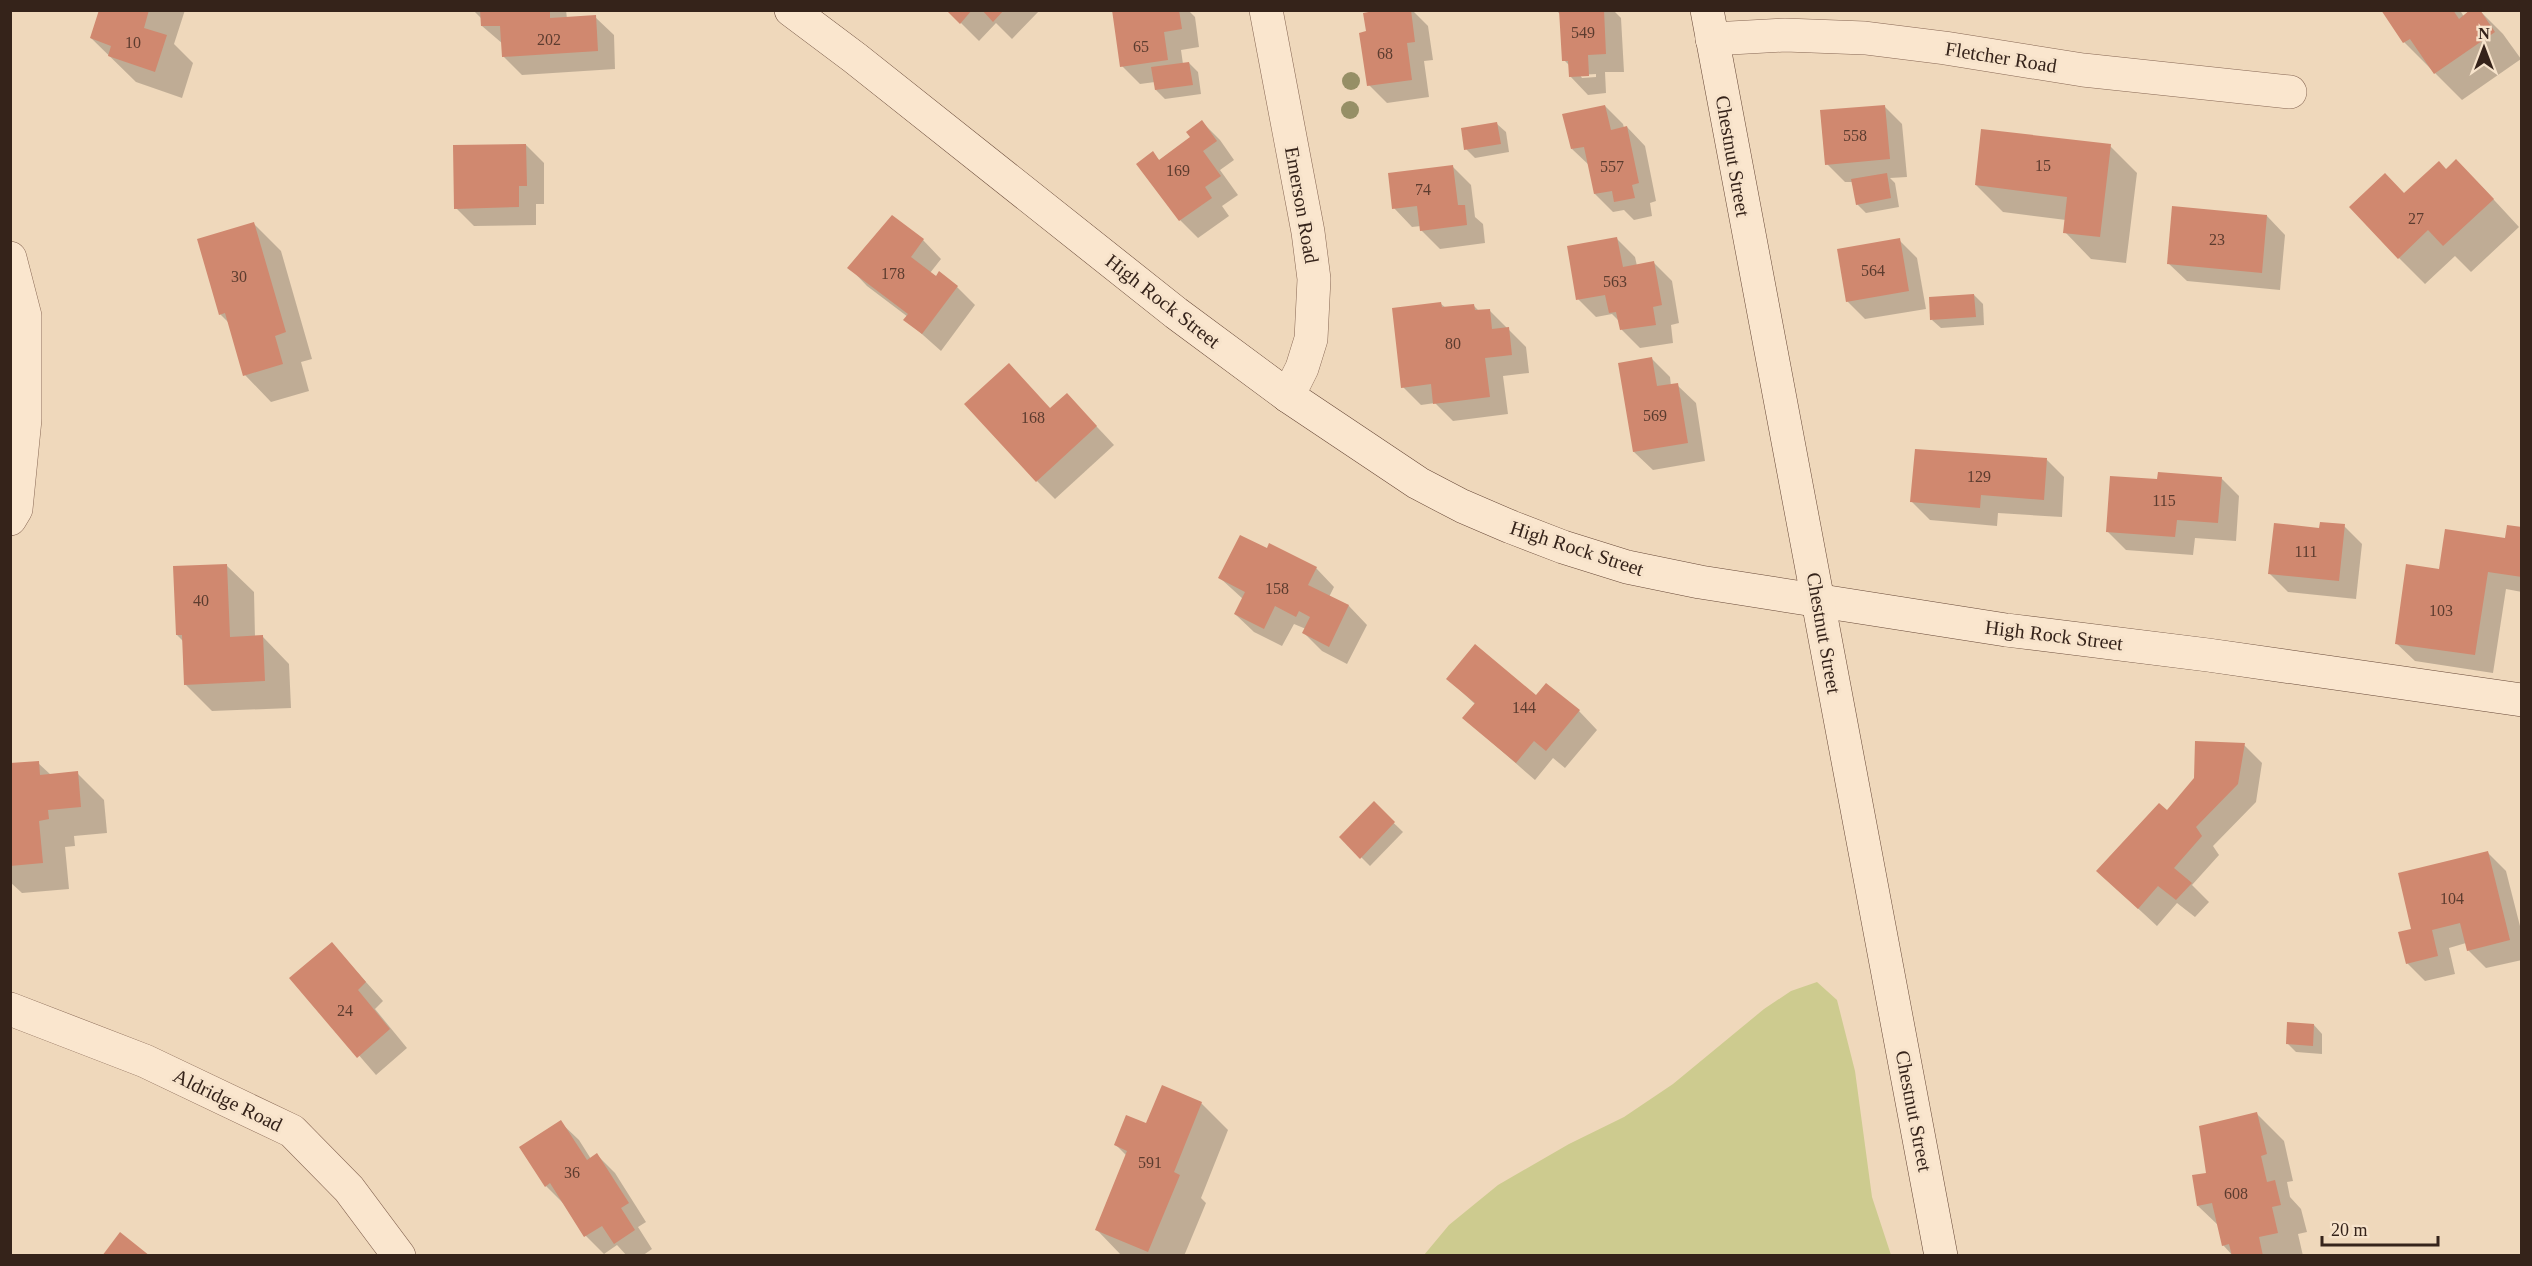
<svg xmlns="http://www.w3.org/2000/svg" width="2532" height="1266" font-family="'Times New Roman',serif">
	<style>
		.green { fill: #cdcb8f }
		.shadow { fill: #0003; fill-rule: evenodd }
		.building { fill: #d0886f }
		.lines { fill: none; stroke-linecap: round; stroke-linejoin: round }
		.street-casing { stroke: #876754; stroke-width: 34 }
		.secondary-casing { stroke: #684938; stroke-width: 34 }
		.street { stroke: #fae6ce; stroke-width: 33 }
		.secondary { stroke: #fae6ce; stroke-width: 33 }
		.tree { fill: #968f66 }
		.labels { text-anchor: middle; stroke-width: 6; stroke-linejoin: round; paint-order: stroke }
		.number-label { font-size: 16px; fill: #5c3c2f }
		.street-label { font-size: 20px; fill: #35231a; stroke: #f7e3cb }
	</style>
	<rect width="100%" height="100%" fill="#efd8bb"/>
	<!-- green -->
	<polygon class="green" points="1817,982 1837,1000 1855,1071 1872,1197 1891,1255 1424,1255 1449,1225 1498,1185 1569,1144 1624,1117 1673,1084 1764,1009 1791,991"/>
	<!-- shadow -->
	<g class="shadow">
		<polygon points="101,10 185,10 174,44 193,63 182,98 136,82 91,38"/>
		<polygon points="473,10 566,10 567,19 595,17 614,35 615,69 522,75 503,56 503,44 482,26 482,19"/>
		<polygon points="948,10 1040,10 1012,39 996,23 979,41"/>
		<polygon points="1114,10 1188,10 1195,17 1199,47 1181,50 1183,64 1189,63 1198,72 1201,94 1165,99 1156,90 1155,82 1140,84 1122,66"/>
		<polygon points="1391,10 1412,10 1428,26 1433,60 1424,61 1429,97 1387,103 1369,85 1368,33"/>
		<path d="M1556,10H1613L1621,18L1624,72H1605L1606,93L1588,95L1570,76V66L1564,60L1561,15ZM1596,74V77L1582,78L1580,75Z"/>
		<polygon points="2382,10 2460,10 2464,17 2479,10 2503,34 2521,59 2462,100 2404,42"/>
		<polygon points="1605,106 1623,124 1624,128 1627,127 1645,146 1656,201 1650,203 1652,216 1634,220 1624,210 1613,212 1595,194 1590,166 1572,149"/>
		<polygon points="1884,106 1902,124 1907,177 1890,178 1895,183 1899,207 1866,213 1857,204 1853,182 1845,182 1827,164"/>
		<polygon points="1202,122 1220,140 1234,160 1220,170 1238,195 1222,206 1229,216 1198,238 1180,220 1138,164 1152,153 1160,161 1192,137"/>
		<polygon points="1497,124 1506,132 1509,152 1475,158 1466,149"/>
		<polygon points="526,145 544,163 544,204 536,204 536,225 474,226 456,208"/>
		<polygon points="2110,146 2137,173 2126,263 2091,259 2065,232 2066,220 2003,212 1976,185"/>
		<polygon points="1452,166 1471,185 1475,217 1483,224 1485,243 1440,249 1421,230 1421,226 1412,227 1394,208"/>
		<polygon points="2446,171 2483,188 2519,227 2471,272 2455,256 2425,284 2399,258 2405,195"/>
		<polygon points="2267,216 2285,235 2280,290 2187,281 2168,263"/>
		<polygon points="892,217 923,240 941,259 930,273 957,287 975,305 941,351 905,319 908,317 867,286 849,267"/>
		<polygon points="254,224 281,251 312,359 301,362 309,391 271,402 245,375 230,324 220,314"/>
		<polygon points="1617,239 1635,257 1637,266 1654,263 1672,281 1679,323 1671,325 1673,343 1640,348 1622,330 1620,322 1612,314 1596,317 1578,299"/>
		<polygon points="1899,240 1917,258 1926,309 1865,319 1847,301"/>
		<polygon points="1974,295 1983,304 1984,325 1941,328 1932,320"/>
		<polygon points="1441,304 1446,308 1473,305 1479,311 1489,310 1526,347 1529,373 1503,376 1508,414 1453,421 1435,403 1421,405 1403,387"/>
		<polygon points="1652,359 1670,377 1671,386 1677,385 1696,403 1705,461 1653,470 1634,452"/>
		<polygon points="1067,395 1114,445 1055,499 1037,481 1051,409"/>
		<polygon points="2046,459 2064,477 2062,517 1998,513 1997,526 1930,520 1912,502"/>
		<polygon points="2221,478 2239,496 2236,541 2195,538 2193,555 2126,550 2107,531 2159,481"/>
		<polygon points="2344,526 2362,544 2356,599 2288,592 2270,574 2320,530"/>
		<polygon points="2522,529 2522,592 2506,589 2493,673 2415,661 2396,643 2440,571 2506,540"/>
		<polygon points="1267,550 1316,568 1334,587 1329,597 1349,606 1367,625 1347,664 1322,651 1304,633 1306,629 1294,624 1282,646 1254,632 1235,614 1243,599 1220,578"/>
		<polygon points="227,566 254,592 255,637 263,637 289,664 291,708 212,711 185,684 183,641 177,635"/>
		<polygon points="1448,679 1537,697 1579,711 1597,730 1565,768 1553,758 1535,780 1464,718 1476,705"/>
		<polygon points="2244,745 2262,763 2256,802 2213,846 2219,855 2192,885 2209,902 2195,917 2177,903 2157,926 2117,889 2167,813"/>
		<polygon points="38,763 51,775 77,773 104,800 107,833 74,836 75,846 65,847 69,889 22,893 10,882 10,765"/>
		<polygon points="1374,804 1403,832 1370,866 1341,837"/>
		<polygon points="2488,853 2506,871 2522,934 2522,960 2486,968 2468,950 2466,943 2449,948 2455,974 2425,981 2407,963"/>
		<polygon points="332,944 383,1001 375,1009 407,1048 376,1075 292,978"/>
		<polygon points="2314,1025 2322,1034 2322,1054 2296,1052 2287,1043"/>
		<polygon points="1201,1103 1228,1130 1201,1198 1206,1203 1184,1256 1122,1256 1097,1230 1127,1156 1116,1145 1147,1125"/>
		<polygon points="2257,1114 2284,1141 2293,1181 2287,1182 2290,1197 2301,1209 2307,1232 2298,1234 2303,1256 2233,1256 2223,1245 2219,1226 2198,1206 2207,1174"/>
		<polygon points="560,1122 579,1140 591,1159 597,1155 615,1173 646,1222 638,1227 652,1249 642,1256 627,1256 617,1245 604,1254 586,1236 564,1204 546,1186"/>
	</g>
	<!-- building -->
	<g class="building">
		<polygon points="99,10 149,10 144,28 167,35 155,72 108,56 111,46 90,38"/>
		<polygon points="480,10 550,10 550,18 596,15 598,51 502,57 500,26 481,26"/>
		<polygon points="946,10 972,10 960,24"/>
		<polygon points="982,10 1004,10 993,22"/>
		<polygon points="1112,10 1179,10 1182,29 1164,32 1168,60 1120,67"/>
		<polygon points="1380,10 1411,10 1415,42 1407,43 1412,80 1367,86 1359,33 1366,31 1363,13"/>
		<polygon points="1559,10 1604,10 1606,54 1588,55 1589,76 1569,77 1568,61 1562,61"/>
		<polygon points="2381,10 2453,10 2459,19 2470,10 2480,10 2495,32 2434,74 2410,39 2403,43"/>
		<polygon points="1189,62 1193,85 1155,90 1151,67"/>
		<polygon points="1605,105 1611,130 1627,126 1639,183 1632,185 1635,198 1614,202 1612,191 1594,194 1584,147 1571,149 1562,114"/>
		<polygon points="1885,105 1890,159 1825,165 1820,110"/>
		<polygon points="1202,120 1217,141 1203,151 1221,176 1205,187 1212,198 1179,221 1136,164 1153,151 1159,160 1190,137 1186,132"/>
		<polygon points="1497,122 1501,144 1464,150 1461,128"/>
		<polygon points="1981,129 2111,144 2100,237 2063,233 2067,197 1975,185"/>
		<polygon points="526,144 527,186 519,186 519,207 454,209 453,145"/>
		<polygon points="2456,159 2494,199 2443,246 2428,230 2398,259 2349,207 2385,173 2404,193 2439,161 2446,169"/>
		<polygon points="1453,165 1458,205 1465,205 1467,225 1420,231 1417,206 1392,209 1388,173"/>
		<polygon points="1887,173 1891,198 1856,205 1851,179"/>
		<polygon points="2172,206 2267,215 2262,273 2167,264"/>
		<polygon points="892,215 924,239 911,257 936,276 939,271 958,286 922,334 903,320 908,314 847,268"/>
		<polygon points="254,222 286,332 275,336 283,364 243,376 225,313 219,315 197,239"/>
		<polygon points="1617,237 1623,267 1654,261 1662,305 1653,307 1656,325 1620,330 1616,312 1609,313 1605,295 1576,300 1567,246"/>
		<polygon points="1900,238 1909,291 1846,302 1837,249"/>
		<polygon points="1974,294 1976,317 1930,320 1929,297"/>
		<polygon points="1441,302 1442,307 1474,304 1475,310 1490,309 1492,329 1509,327 1512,355 1485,358 1490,397 1433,404 1431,384 1401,388 1392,308"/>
		<polygon points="1652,357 1657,386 1678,383 1688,443 1633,452 1618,363"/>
		<polygon points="1009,363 1050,408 1067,393 1097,426 1036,482 964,404"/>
		<polygon points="1915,449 2047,458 2044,500 1981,495 1980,508 1910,502"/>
		<polygon points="2158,472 2222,477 2218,523 2177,520 2175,537 2106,532 2110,476 2157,479"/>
		<polygon points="2320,522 2345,524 2339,581 2268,574 2274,523 2319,528"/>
		<polygon points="2507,525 2522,527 2522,577 2488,572 2475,655 2395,644 2406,564 2439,569 2445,529 2505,538"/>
		<polygon points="1240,535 1267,548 1269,543 1317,567 1308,585 1349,605 1329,647 1302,633 1310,617 1299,611 1296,617 1275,606 1264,629 1234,614 1245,592 1218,578"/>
		<polygon points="227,564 230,637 263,635 265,681 184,685 182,635 176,635 173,566"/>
		<polygon points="1475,644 1536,695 1546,683 1580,710 1546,751 1534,741 1516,763 1462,718 1475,703 1446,679"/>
		<polygon points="2195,741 2245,743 2238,784 2196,827 2202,836 2174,868 2192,883 2176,900 2158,886 2138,909 2096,871 2159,803 2167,810 2194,778"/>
		<polygon points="39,761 40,775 78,771 81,807 48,810 49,819 39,821 43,863 10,866 10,763"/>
		<polygon points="1374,801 1395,822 1360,859 1339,837"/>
		<polygon points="2488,851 2510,940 2467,951 2460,923 2432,930 2438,956 2406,964 2398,932 2411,929 2398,873"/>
		<polygon points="332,942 366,982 358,990 390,1029 357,1058 289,978"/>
		<polygon points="2287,1022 2314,1024 2313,1046 2286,1044"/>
		<polygon points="1162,1085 1202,1102 1174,1172 1180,1175 1148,1252 1095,1230 1127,1151 1114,1145 1126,1115 1146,1123"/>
		<polygon points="2257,1112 2267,1154 2261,1156 2267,1182 2275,1180 2281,1205 2272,1207 2278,1233 2259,1237 2263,1256 2232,1256 2229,1244 2222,1246 2212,1203 2197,1206 2192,1175 2206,1173 2199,1126"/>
		<polygon points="561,1120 587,1160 597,1153 629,1203 621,1208 635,1230 614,1244 602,1226 584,1237 550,1183 545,1187 519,1147"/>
		<polygon points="120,1232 150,1256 102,1256"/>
	</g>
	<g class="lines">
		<defs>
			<g id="street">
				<polyline points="1266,10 1308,232 1314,279 1311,339 1302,368 1288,396"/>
				<polyline points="1712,39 1785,35 1865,38 1945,48 2083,70 2290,92"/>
				<polyline points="10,258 25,316 25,419 16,509 10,519"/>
				<polyline points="10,1009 145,1061 292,1131 349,1189 399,1256"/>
			</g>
			<g id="secondary">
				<polyline points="791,10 855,58 1176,313 1288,396 1418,483 1462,506 1511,527 1563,547 1627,567 1700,582 2006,630 2208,655 2522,700"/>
				<polyline points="1707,10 1941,1256"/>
			</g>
		</defs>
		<!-- street casing -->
		<use href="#street" class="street-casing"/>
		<!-- secondary casing -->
		<use href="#secondary" class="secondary-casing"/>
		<!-- street -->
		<use href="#street" class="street"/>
		<!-- secondary -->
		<use href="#secondary" class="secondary"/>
	</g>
	<!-- trees -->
	<g class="tree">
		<circle cx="1351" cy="81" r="9"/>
		<circle cx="1350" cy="110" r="9"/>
	</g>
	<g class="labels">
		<!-- number labels -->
		<g class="number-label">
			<text x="1583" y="38">549</text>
			<text x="549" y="45">202</text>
			<text x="133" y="48">10</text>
			<text x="1141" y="52">65</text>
			<text x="1385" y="59">68</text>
			<text x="1855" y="141">558</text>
			<text x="2043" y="171">15</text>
			<text x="1612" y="172">557</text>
			<text x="1178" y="176">169</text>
			<text x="1423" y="195">74</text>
			<text x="2416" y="224">27</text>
			<text x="2217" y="245">23</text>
			<text x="1873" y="276">564</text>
			<text x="893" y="279">178</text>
			<text x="239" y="282">30</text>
			<text x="1615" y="287">563</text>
			<text x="1453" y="349">80</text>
			<text x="1655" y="421">569</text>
			<text x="1033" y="423">168</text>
			<text x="1979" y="482">129</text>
			<text x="2164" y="506">115</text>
			<text x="2306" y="557">111</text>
			<text x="1277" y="594">158</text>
			<text x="201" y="606">40</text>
			<text x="2441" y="616">103</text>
			<text x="1524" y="713">144</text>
			<text x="2452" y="904">104</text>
			<text x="345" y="1016">24</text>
			<text x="1150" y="1168">591</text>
			<text x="572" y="1178">36</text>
			<text x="2236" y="1199">608</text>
		</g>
		<!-- street labels -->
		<g class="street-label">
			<text transform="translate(2001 57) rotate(9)" y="7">Fletcher Road</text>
			<text transform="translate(1733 156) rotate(80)" y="7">Chestnut Street</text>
			<text transform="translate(1302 205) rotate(80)" y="7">Emerson Road</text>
			<text transform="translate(1163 301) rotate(38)" y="7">High Rock Street</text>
			<text transform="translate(1577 548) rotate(18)" y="7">High Rock Street</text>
			<text transform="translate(1824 633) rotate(80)" y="7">Chestnut Street</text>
			<text transform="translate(2054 635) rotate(7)" y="7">High Rock Street</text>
			<text transform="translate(228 1100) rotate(26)" y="7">Aldridge Road</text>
			<text transform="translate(1914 1111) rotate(79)" y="7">Chestnut Street</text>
		</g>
	</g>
	<!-- border -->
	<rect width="2532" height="1266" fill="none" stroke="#35231a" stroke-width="24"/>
	<!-- north arrow -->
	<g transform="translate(2484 48)" stroke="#f7e3cb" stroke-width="4.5" paint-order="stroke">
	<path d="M0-4.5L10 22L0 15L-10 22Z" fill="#35231a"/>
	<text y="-9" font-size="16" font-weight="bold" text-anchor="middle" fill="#35231a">N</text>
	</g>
	<!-- scale -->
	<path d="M2322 1236v9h116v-9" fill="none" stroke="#35231a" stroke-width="3"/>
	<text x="2331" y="1236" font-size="18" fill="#35231a" stroke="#f7e3cb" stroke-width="4.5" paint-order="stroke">20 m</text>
</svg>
